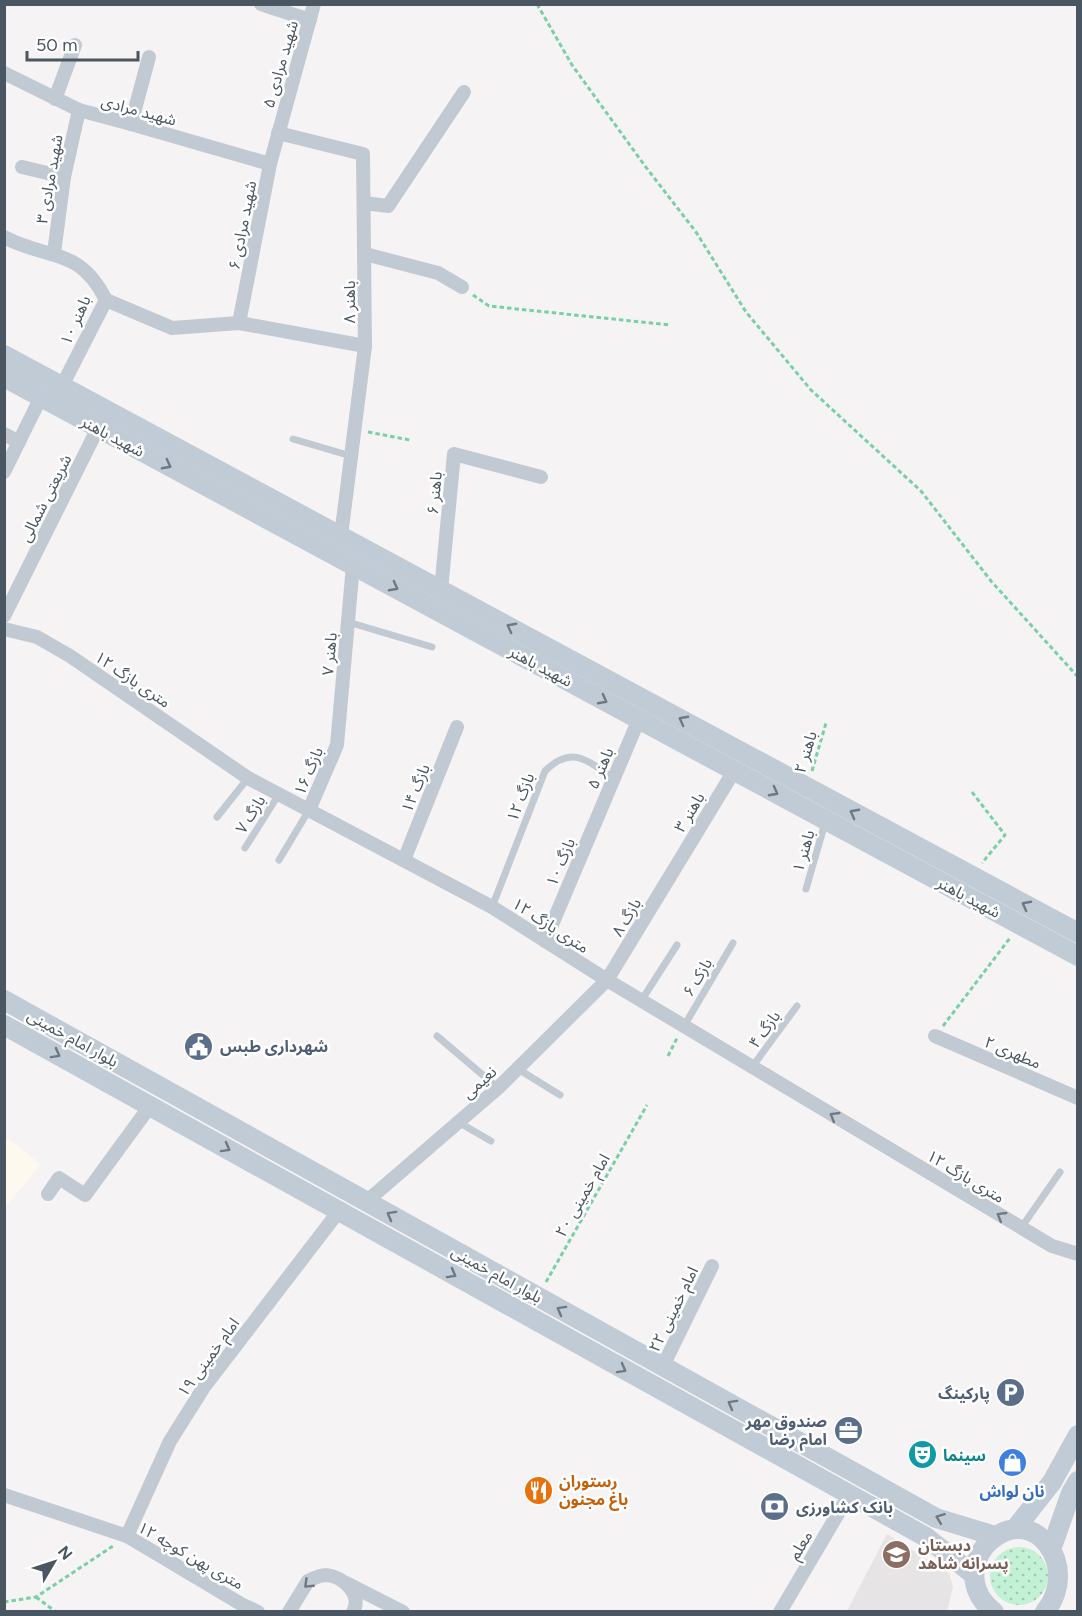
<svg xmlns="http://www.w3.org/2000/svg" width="1082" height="1616" font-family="Figtree,'Noto Sans Arabic',sans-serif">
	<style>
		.commercial { fill: #fdf9ef }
		.education { fill: #e6e4e5 }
		.grass { fill: url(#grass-dots) }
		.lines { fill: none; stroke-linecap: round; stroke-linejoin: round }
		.path { stroke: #7ad0a6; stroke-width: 3; stroke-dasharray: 4.5 3; stroke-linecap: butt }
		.service { stroke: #c1cad2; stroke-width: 7 }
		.minor { stroke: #c1cad2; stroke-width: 14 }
		.secondary { stroke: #c1cbd6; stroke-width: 20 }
		.oneway { stroke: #6e7984 }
		.oneway2 { stroke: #6e7983 }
		.labels { text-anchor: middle; stroke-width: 5; stroke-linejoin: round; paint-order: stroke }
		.street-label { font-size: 16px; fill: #4a5661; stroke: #fff }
		.service-label { font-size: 16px; font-weight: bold; fill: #4e5e75; stroke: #fff; text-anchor: start }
		.culture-label { font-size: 16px; font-weight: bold; fill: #0d838f; stroke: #fff; text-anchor: start }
		.food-label { font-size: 16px; font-weight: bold; fill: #c56008; stroke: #fff; text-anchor: start }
		.shop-label { font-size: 16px; font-weight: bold; fill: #366cbe; stroke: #fff }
		.education-label { font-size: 16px; font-weight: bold; fill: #785e54; stroke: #fff; text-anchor: start }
	</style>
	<defs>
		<pattern id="grass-dots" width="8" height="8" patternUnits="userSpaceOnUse" patternTransform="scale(1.5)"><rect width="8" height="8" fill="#c3f1d5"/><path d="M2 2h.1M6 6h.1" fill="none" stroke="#a0c6b0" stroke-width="1.8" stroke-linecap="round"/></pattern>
	</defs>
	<rect width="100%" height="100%" fill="#f5f3f3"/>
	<!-- commercial -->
	<polygon class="commercial" points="5,1137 41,1164 5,1208"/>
	<!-- education -->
	<polygon class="education" points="887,1534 949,1573 953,1587 947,1611 847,1611"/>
	<!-- grass -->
	<circle class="grass" cx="1019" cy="1576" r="29"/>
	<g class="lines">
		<!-- path -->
		<g class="path">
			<polyline points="537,4 572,65 645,166 696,232 746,312 811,390 921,491 991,581 1078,677"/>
			<polyline points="473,295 489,306 670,325"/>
			<polyline points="368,432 410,440"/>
			<polyline points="812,771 826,723"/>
			<polyline points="972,792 1005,835 982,863"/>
			<polyline points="943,1026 1010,938"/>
			<polyline points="668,1056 677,1038"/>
			<polyline points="546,1282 647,1105"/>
			<polyline points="36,1597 56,1612"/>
			<polyline points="4,1602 36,1597 113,1546"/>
		</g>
		<!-- service -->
		<g class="service">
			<polyline points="293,439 351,456"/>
			<polyline points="348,622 432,647"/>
			<polyline points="217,817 248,778"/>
			<polyline points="245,848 279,794"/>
			<polyline points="279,860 309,810"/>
			<polyline points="806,889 825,823"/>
			<path d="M492,907L545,771C572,744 588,761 614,779"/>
			<polyline points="641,1001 677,945"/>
			<polyline points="684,1026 733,943"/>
			<polyline points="437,1036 498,1088"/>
			<polyline points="752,1067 797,1006"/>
			<polyline points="518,1069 560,1095"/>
			<polyline points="458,1122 491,1141"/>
			<polyline points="1021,1228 1060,1172"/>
		</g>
		<!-- minor -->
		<g class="minor">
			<polyline points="261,4 310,20"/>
			<polyline points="4,73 79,110 131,124 270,164"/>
			<polyline points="55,99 75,45"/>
			<polyline points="131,124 149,57"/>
			<polyline points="278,133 363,154 365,346 341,536"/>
			<polyline points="22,167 64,177"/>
			<polyline points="364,203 388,206 464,92"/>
			<path d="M4,237C49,261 79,246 106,300L62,386"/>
			<polyline points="54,253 64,177 79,110"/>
			<polyline points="365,254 438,273 462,287"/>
			<polyline points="106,300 172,328 239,323 365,346"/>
			<polyline points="239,323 270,164 314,4"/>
			<polyline points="4,434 19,442"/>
			<polyline points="4,472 41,397"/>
			<polyline points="441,590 454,454 541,477"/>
			<polyline points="4,616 98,428"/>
			<polyline points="4,629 37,637 70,656 248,778 492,907 607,980 1052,1246 1078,1254"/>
			<polyline points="309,810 337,745 353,565"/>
			<polyline points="404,860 457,727"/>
			<polyline points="545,941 639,719"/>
			<polyline points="935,1036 1078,1098"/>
			<polyline points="48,1194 59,1178 85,1195 150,1106"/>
			<polyline points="367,1201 498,1088 607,980 734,771"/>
			<polyline points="663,1366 712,1266"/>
			<polyline points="4,1495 127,1536 241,1604 258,1612"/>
			<polyline points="127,1536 170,1441 204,1387 339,1211"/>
			<polyline points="346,1583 403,1612"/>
			<path d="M289,1612L308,1581C314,1578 320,1575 326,1575C343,1576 363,1595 353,1612"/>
			<polyline points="780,1612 849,1495"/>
		</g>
		<!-- secondary -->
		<g class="secondary">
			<polyline points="4,355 1078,933"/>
			<polyline points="4,377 1078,956"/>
			<polyline points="4,1000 936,1518 995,1536"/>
			<polyline points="4,1025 926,1537 974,1575"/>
			<polyline points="1015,1529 1052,1482 1078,1435"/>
			<polyline points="1053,1544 1071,1493 1078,1481"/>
			<path d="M994,1612C980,1601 972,1586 975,1568C977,1557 982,1548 990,1541C1033,1502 1082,1566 1045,1612"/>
		</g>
	</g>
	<!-- one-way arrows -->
	<defs><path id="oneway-chevron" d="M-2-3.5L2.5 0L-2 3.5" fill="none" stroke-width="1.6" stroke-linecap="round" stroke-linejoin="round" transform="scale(1.5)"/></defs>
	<g class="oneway">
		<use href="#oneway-chevron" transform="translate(167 465) rotate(28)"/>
		<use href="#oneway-chevron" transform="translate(394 587) rotate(28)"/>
		<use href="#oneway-chevron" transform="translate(511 627) rotate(-152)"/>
		<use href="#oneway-chevron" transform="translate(603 700) rotate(28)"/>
		<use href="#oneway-chevron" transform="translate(683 720) rotate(-152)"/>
		<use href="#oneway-chevron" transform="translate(774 792) rotate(28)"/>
		<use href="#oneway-chevron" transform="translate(854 813) rotate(-152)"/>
		<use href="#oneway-chevron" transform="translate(1026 905) rotate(-152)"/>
		<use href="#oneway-chevron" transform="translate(56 1054) rotate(29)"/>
		<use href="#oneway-chevron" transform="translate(226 1148) rotate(29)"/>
		<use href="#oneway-chevron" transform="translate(391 1215) rotate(-151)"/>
		<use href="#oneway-chevron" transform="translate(452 1274) rotate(29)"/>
		<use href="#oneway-chevron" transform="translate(561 1310) rotate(-151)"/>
		<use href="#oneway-chevron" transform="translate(622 1369) rotate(29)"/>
		<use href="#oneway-chevron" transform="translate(732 1404) rotate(-151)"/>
		<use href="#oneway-chevron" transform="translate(940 1518) rotate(-159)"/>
	</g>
	<g class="oneway2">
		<use href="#oneway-chevron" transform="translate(834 1116) rotate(-149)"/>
		<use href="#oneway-chevron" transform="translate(1001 1216) rotate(-149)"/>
		<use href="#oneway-chevron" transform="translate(308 1584) rotate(136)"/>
	</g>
	<!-- icons -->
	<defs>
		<symbol id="civic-disc" viewBox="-11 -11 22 22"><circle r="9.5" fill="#5c6f8a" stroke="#fff"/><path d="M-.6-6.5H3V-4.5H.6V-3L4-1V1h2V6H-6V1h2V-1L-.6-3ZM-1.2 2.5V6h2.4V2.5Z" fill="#fff"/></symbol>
		<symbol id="parking-disc" viewBox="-11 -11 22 22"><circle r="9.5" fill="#5c6f8a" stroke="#fff"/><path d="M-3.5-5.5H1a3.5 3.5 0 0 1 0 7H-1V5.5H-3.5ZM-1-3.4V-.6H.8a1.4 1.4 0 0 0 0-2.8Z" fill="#fff"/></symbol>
		<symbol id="office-disc" viewBox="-11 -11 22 22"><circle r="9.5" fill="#5c6f8a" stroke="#fff"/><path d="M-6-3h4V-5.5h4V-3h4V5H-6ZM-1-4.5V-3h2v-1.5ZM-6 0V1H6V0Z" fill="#fff"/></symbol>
		<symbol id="theatre-disc" viewBox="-11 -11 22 22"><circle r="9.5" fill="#0f9aa8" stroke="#fff"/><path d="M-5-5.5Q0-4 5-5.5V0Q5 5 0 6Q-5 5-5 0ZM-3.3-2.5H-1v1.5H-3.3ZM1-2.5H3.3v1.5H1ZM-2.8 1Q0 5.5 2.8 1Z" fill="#fff"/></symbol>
		<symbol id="shop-disc" viewBox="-11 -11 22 22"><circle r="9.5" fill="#3f7fe0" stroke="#fff"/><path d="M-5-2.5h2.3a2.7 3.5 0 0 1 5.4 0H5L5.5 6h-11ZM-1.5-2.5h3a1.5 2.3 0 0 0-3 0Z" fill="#fff"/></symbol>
		<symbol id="restaurant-disc" viewBox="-11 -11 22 22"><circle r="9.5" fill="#e8710a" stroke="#fff"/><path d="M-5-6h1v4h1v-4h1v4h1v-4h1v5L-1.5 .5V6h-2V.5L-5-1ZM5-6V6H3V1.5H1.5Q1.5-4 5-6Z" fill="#fff"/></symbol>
		<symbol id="bank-disc" viewBox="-11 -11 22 22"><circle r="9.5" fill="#5c6f8a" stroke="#fff"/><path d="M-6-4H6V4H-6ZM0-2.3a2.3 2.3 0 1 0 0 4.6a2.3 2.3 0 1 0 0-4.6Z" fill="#fff"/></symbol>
		<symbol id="school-disc" viewBox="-11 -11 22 22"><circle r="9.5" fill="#8d6e63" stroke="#fff"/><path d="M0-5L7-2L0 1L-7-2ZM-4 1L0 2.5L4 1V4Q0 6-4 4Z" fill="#fff"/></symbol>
	</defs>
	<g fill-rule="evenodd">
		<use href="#civic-disc" x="182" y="1030" width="33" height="33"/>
		<use href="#parking-disc" x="994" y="1376" width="33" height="33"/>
		<use href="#office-disc" x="832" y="1414" width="33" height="33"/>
		<use href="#theatre-disc" x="906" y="1438" width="33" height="33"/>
		<use href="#shop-disc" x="996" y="1446" width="33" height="33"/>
		<use href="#restaurant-disc" x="522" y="1474" width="33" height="33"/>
		<use href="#bank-disc" x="758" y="1490" width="33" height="33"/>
		<use href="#school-disc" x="880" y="1538" width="33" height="33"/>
	</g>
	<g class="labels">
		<!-- street labels -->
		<g class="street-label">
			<text transform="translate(280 64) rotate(-74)" y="6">شهید مرادی ۵</text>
			<text transform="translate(139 110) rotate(15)" y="6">شهید مرادی</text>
			<text transform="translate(49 179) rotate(-80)" y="6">شهید مرادی ۳</text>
			<text transform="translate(242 225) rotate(-79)" y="6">شهید مرادی ۶</text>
			<text transform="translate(349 302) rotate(-90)" y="6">باهنر ۸</text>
			<text transform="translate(75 320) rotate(-66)" y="6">باهنر ۱۰</text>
			<text transform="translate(113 436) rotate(28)" y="6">شهید باهنر</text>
			<text transform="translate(434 493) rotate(-85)" y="6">باهنر ۶</text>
			<text transform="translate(45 498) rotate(-63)" y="6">شریعتی شمالی</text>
			<text transform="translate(329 654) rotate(-85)" y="6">باهنر ۷</text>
			<text transform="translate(541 666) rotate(28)" y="6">شهید باهنر</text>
			<text transform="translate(133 679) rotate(34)" y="6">۱۲ متری بازگ</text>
			<text transform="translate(805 752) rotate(-73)" y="6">باهنر ۲</text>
			<text transform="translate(600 768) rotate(-67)" y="6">باهنر ۵</text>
			<text transform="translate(308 771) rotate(-67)" y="6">بازگ ۱۶</text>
			<text transform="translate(415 788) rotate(-68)" y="6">بازگ ۱۴</text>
			<text transform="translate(520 797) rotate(-69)" y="6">بازگ ۱۲</text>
			<text transform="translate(689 812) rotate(-59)" y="6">باهنر ۳</text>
			<text transform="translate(250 814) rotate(-58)" y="6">بازگ ۷</text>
			<text transform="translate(803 851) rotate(-74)" y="6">باهنر ۱</text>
			<text transform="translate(560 862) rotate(-67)" y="6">بازگ ۱۰</text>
			<text transform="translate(969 897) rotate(28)" y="6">شهید باهنر</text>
			<text transform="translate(626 917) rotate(-59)" y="6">بازگ ۸</text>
			<text transform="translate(551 925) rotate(33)" y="6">۱۲ متری بازگ</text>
			<text transform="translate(697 977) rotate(-59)" y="6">بازک ۶</text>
			<text transform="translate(764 1029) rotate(-54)" y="6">بازگ ۴</text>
			<text transform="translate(73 1038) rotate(29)" y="6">بلوار امام خمینی</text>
			<text transform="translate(1013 1052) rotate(23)" y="6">مطهری ۲</text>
			<text transform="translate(479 1082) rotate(-42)" y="6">نعیمی</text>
			<text transform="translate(966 1176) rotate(31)" y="6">۱۲ متری بازگ</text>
			<text transform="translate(582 1195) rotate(-60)" y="6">امام خمینی ۲۰</text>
			<text transform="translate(497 1274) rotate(29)" y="6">بلوار امام خمینی</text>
			<text transform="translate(673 1309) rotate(-64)" y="6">امام خمینی ۲۲</text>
			<text transform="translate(208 1357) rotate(-54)" y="6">امام خمینی ۱۹</text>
			<text transform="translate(800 1545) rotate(-59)" y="6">معلم</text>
			<text transform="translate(191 1555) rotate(30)" y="6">۱۲ متری پهن کوچه</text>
		</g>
		<!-- service labels -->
		<g class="service-label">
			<text x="220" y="1052">شهرداری طبس</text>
			<text x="990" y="1399" text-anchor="end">پارکینگ</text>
			<text x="827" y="1427" text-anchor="end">صندوق مهر<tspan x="827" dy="18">امام رضا</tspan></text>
			<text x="796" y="1513">بانک کشاورزی</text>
		</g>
		<!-- culture labels -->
		<g class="culture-label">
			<text x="943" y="1461">سینما</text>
		</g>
		<!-- food labels -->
		<g class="food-label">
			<text x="559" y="1487">رستوران<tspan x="559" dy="18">باغ مجنون</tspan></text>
		</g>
		<!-- shop labels -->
		<g class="shop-label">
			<text x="1012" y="1497">نان لواش</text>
		</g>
		<!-- education labels -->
		<g class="education-label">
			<text x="918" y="1551">دبستان<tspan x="918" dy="18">پسرانه شاهد</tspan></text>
		</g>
	</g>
	<!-- border -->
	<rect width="1082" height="1616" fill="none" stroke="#4a5661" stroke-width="12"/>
	<!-- north arrow -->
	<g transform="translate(54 1562) rotate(51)" stroke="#ffffff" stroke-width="4.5" paint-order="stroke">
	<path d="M0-4.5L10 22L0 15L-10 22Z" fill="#4a5661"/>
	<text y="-9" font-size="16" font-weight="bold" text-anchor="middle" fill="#4a5661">N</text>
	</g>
	<!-- scale -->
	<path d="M27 51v9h111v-9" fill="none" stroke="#4a5661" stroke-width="3"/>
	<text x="36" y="51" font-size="18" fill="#4a5661" stroke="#ffffff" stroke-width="4.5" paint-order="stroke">50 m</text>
</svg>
